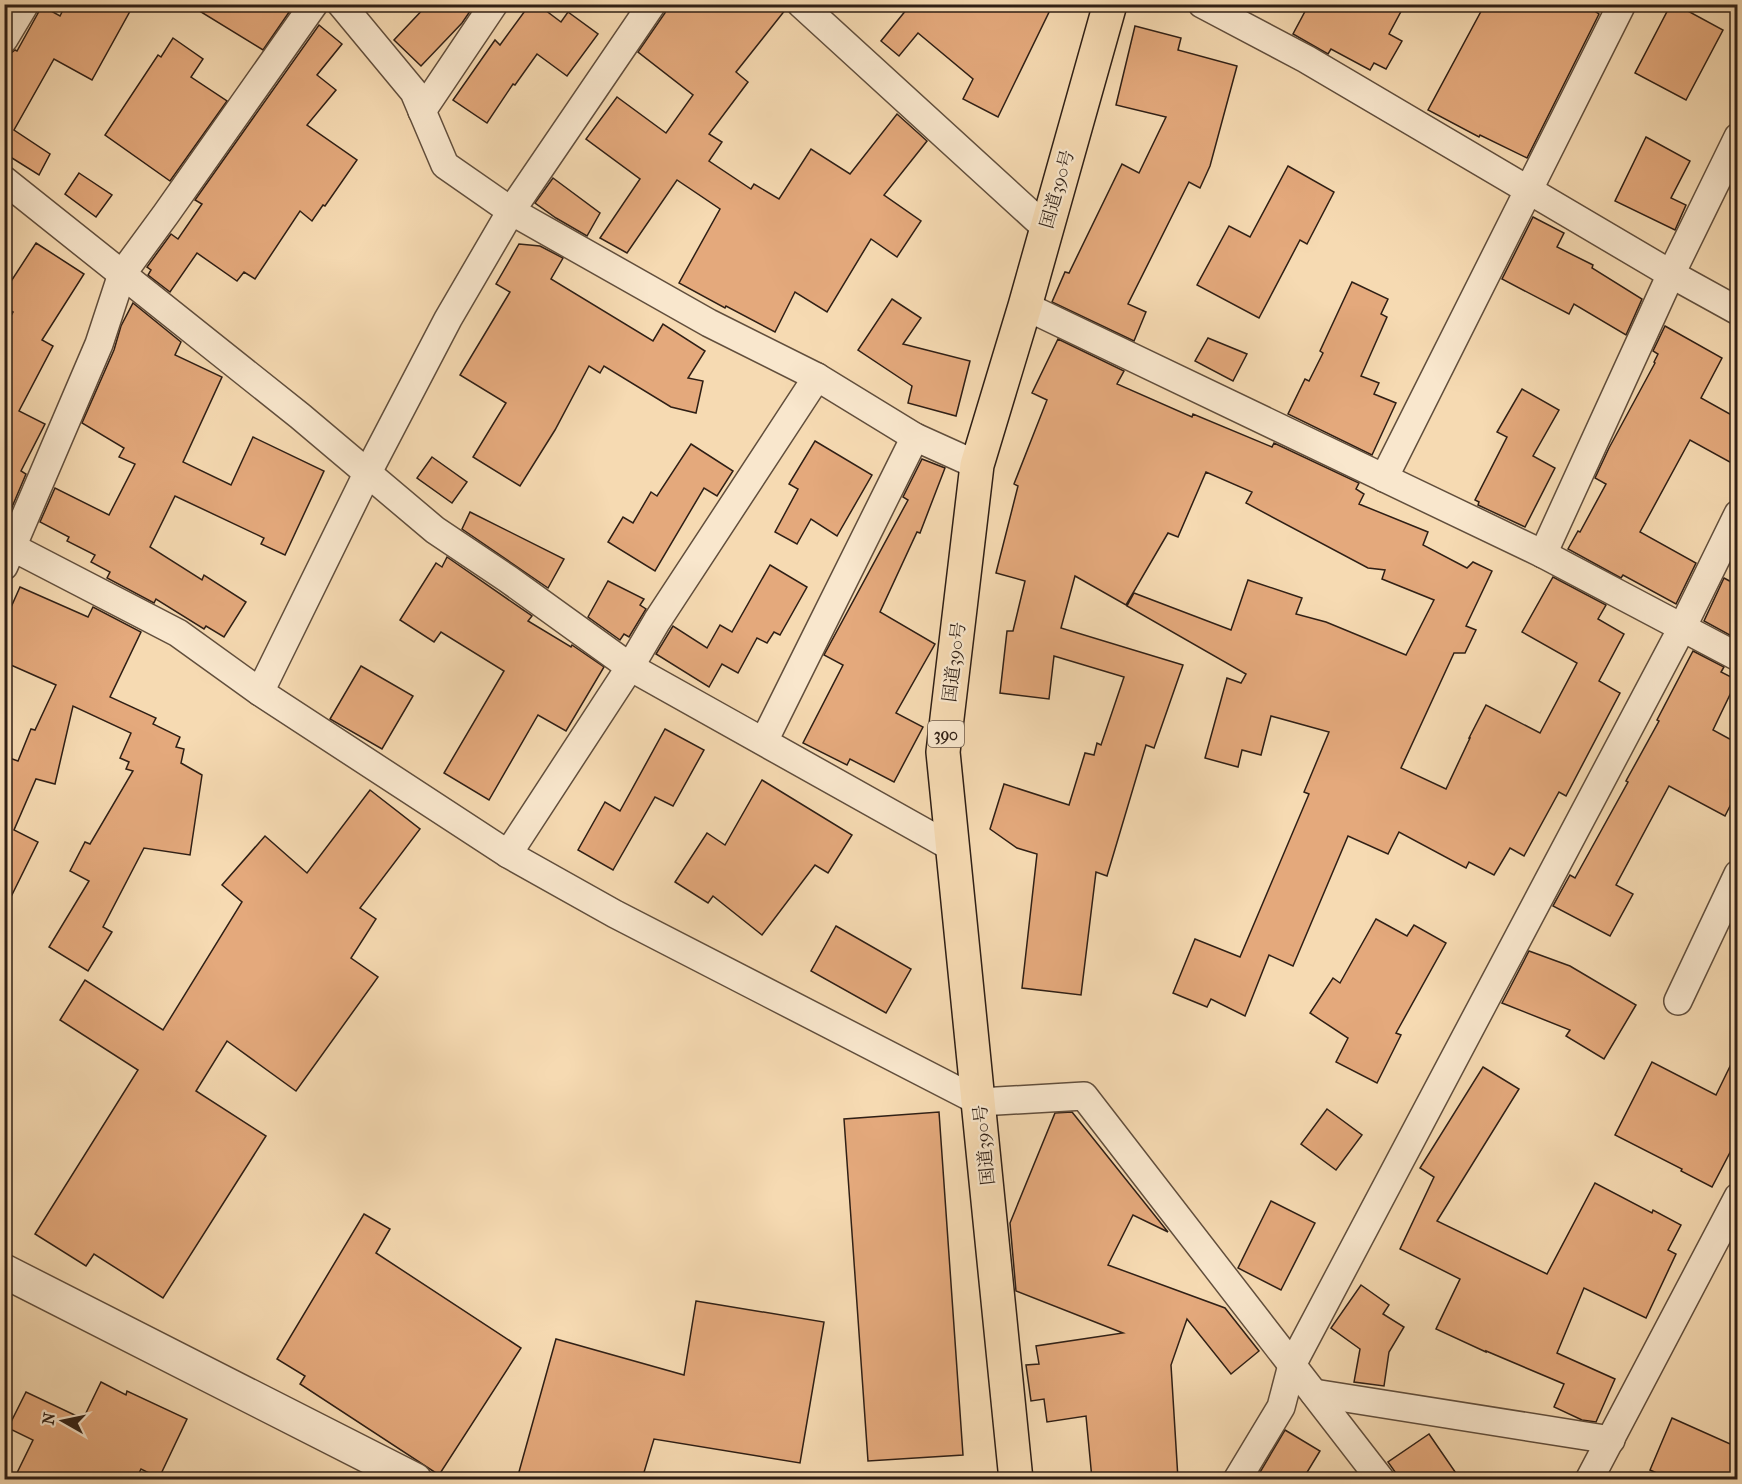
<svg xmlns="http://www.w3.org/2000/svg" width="1742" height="1484" font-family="'IM FELL French Canon','Noto Serif JP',serif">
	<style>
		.building { fill: #e4a97c; stroke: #2f1f15; stroke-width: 1.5 }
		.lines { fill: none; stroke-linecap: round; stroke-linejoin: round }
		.minor-casing { stroke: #614e3c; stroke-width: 30 }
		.tertiary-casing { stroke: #614e3c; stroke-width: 36 }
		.trunk-casing { stroke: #2f1f15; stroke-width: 36 }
		.minor { stroke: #f9e7cd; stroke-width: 27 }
		.tertiary { stroke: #f9e7cd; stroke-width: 33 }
		.trunk { stroke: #f6dab2; stroke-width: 33 }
		.labels { text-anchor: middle; stroke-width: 4.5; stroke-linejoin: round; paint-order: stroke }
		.shield { fill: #f9e7cd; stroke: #6c5b4c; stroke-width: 1.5 }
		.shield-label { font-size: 16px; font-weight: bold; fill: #2f1f15 }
		.street-label { font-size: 18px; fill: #2f1f15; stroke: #f9e7cd }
	</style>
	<rect width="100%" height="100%" fill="#f6dab2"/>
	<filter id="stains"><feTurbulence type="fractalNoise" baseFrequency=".00333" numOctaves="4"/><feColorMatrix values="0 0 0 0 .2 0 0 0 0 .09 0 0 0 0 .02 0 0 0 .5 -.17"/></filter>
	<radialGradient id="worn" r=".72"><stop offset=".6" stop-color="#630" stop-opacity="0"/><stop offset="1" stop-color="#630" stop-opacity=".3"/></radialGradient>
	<!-- building -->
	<g class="building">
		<polygon points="66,4 134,4 92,80 54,59 14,130 50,154 39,175 4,153 4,55 11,53 15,50 17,51 42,6 60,16"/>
		<polygon points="188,4 294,4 294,5 263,50"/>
		<polygon points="428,4 475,4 462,23 421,66 394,40"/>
		<polygon points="530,4 537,4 561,22 568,12 598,34 567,76 537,54 515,85 513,84 487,123 453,100 495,40 500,45"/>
		<polygon points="668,4 786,4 786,9 736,72 748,82 709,134 722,142 709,161 751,189 754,184 779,199 811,149 850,174 897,114 927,141 884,195 921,221 897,257 871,239 827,312 795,292 775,332 726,306 725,308 679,283 720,209 677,180 627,253 600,238 640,179 586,139 617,97 666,133 693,95 638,52 665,13"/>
		<polygon points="911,4 1053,4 998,117 963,99 973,79 918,33 899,56 881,41"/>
		<polygon points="1309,4 1405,4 1389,34 1402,41 1386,69 1374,63 1370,70 1331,49 1328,54 1293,34"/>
		<polygon points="1485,4 1600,4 1596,12 1599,14 1527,158 1480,135 1479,137 1428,110"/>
		<polygon points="1671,4 1675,4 1723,30 1686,100 1635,73"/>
		<polygon points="319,25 342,44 317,75 336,90 307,125 357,160 325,206 323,205 312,221 300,211 255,279 244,272 237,281 197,253 170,292 148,275 151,270 147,267 171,234 178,239 202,204 195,200"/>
		<polygon points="1135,26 1181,38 1178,50 1237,66 1210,166 1200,188 1189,182 1128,304 1146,312 1134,341 1052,302 1065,272 1069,273 1122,164 1139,173 1166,117 1116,105"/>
		<polygon points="173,38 203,59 191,77 227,101 170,181 105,135 158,55 161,57"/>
		<polygon points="1646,137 1690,161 1671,198 1686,205 1675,230 1615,201"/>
		<polygon points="1288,166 1334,192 1307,244 1300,240 1259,318 1197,285 1229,226 1250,237"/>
		<polygon points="79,173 112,195 96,217 65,194"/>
		<polygon points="553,178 600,213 587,236 556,218 535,203"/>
		<polygon points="1533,217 1564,233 1557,247 1593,265 1592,268 1642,299 1626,335 1574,304 1569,314 1502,279"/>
		<polygon points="36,243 84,274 42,340 53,346 19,411 45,424 21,471 26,474 12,507 4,504 4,329 13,312 4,307 4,292"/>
		<polygon points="519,244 540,246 563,258 551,279 653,341 663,324 705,351 688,378 703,381 696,413 671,407 604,366 600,373 589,366 555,430 520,486 473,457 506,403 460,375 510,292 496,284"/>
		<polygon points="1352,282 1388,299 1381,314 1387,317 1361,376 1379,383 1374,394 1396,403 1372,455 1288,414 1305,379 1309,381 1323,353 1320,351"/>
		<polygon points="892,299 921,318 903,344 970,361 956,416 908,403 912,386 858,350"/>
		<polygon points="133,303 181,342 175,355 222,377 183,462 231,485 253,437 324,471 285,555 261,544 264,538 175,496 150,547 202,580 204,575 246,602 224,637 206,626 204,629 156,599 154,603 107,578 110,572 91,562 95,555 67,541 69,537 40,522 55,488 109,515 135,464 119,457 124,448 82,423 114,350 121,326"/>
		<polygon points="1665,326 1722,358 1701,398 1737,418 1737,466 1690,440 1640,532 1696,563 1676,604 1623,575 1621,578 1568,549 1578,531 1580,532 1606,484 1595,478 1609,448 1655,363 1654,362 1658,354 1653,351"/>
		<polygon points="1208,338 1247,354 1233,381 1195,361"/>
		<polygon points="1058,339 1124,371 1117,384 1192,417 1193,414 1272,447 1274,443 1359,483 1356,489 1364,494 1359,504 1428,532 1423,545 1467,568 1473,562 1492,571 1466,626 1476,630 1465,653 1454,653 1401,768 1446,789 1470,738 1469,738 1486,705 1540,733 1577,663 1522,632 1553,577 1606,605 1598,619 1624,634 1599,681 1620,693 1566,796 1559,792 1524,856 1510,848 1494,875 1469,862 1466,868 1399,832 1388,854 1348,836 1293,966 1269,955 1245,1016 1211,999 1207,1007 1173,993 1195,939 1240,957 1309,794 1304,792 1329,732 1271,716 1261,755 1242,750 1238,767 1205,758 1227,678 1241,683 1246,674 1127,606 1134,593 1231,630 1248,580 1302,598 1296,614 1326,622 1406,655 1434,600 1382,579 1385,570 1368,568 1246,503 1252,492 1206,472 1178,537 1168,533 1126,605 1075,576 1061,628 1183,665 1154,748 1146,745 1107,876 1096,872 1081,995 1022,988 1037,854 1017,848 990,829 1004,784 1069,805 1085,753 1094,755 1097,743 1101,745 1124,677 1054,656 1049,699 1000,693 1007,631 1013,631 1025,581 996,573 1018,486 1014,484 1047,400 1032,393"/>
		<polygon points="1522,389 1559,410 1533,456 1555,468 1525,527 1478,505 1479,502 1475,500 1507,437 1497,432"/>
		<polygon points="815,441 872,475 837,536 811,519 797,544 775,532 798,489 789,484"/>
		<polygon points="691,444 733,471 717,496 704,488 655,571 608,542 623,517 633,523 651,492 657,496"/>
		<polygon points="432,457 467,482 452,503 417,478"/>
		<polygon points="922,459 945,468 920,533 917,532 880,612 935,644 896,713 923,727 894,782 850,759 847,765 803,743 843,665 824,655 908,500 903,497"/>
		<polygon points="470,512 564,559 548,588 462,529"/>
		<polygon points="447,557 532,616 528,621 571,647 572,645 604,667 566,731 538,715 489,800 444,773 504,671 441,632 434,642 400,620 436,563 442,567"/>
		<polygon points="770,565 807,587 780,635 774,632 767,643 757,638 738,673 722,664 709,687 656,654 673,626 707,648 720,625 732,632"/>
		<polygon points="1724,578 1737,585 1737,639 1704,621"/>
		<polygon points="608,581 644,599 640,605 646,609 629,637 624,634 620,640 588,617"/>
		<polygon points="20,587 88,617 93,607 141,632 110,697 156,718 153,724 180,737 176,747 184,749 181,763 202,775 190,855 144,848 103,927 112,932 88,971 49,947 89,881 70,871 85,842 90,844 133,771 126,769 129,762 120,758 131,733 73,706 55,784 36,779 14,830 38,842 4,911 4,756 18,761 31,729 35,730 56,685 4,662 4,623"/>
		<polygon points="1693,651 1724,667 1721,672 1737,680 1713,730 1737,743 1737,792 1725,816 1669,786 1616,885 1633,894 1610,936 1553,906 1570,875 1575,878 1628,782 1626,781 1659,721 1657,720"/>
		<polygon points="361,666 413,696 382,749 330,719"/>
		<polygon points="665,729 704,750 673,806 655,797 613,870 578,850 605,802 620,811"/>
		<polygon points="762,780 852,835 828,873 815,865 762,935 713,896 708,903 675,882 707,833 725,845"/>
		<polygon points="370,790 420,829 360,908 376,919 351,958 378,977 296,1091 227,1041 196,1091 266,1136 163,1298 94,1254 86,1266 35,1234 138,1070 60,1020 85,980 163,1030 242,902 222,885 265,836 307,873"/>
		<polygon points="1376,919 1407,936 1414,925 1446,943 1396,1033 1401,1035 1377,1083 1336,1062 1348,1038 1310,1013 1333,978 1340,983"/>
		<polygon points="836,926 911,969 886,1013 811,971"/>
		<polygon points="1529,951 1570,966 1636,1005 1604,1059 1566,1036 1570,1030 1502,1003"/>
		<polygon points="1737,1052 1737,1139 1712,1187 1681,1171 1682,1169 1615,1135 1652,1062 1716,1095"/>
		<polygon points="1483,1067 1519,1089 1437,1221 1547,1274 1595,1183 1652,1213 1653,1210 1681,1225 1668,1250 1676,1254 1646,1318 1584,1288 1557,1353 1615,1379 1596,1422 1582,1420 1554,1407 1564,1384 1486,1351 1486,1352 1436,1329 1460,1279 1400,1249 1434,1177 1420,1168"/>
		<polygon points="1327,1109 1362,1135 1336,1170 1301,1144"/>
		<polygon points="939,1112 963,1455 868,1461 844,1119"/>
		<polygon points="1072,1112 1168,1232 1133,1215 1108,1265 1225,1308 1259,1351 1231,1374 1187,1319 1171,1365 1178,1479 1092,1479 1086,1416 1047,1422 1044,1399 1031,1401 1026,1365 1039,1364 1036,1346 1123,1333 1016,1291 1010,1223 1055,1113"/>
		<polygon points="1271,1201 1315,1223 1281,1290 1238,1268"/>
		<polygon points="364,1214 390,1229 376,1253 521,1348 439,1475 300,1384 305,1376 277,1359"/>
		<polygon points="1361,1285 1389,1305 1383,1314 1404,1327 1389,1352 1384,1386 1354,1382 1360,1349 1331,1328"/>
		<polygon points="696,1301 824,1322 800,1463 654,1439 642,1479 517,1479 556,1339 684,1375"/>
		<polygon points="101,1382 126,1395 127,1391 187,1419 159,1478 141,1469 136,1479 14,1479 33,1440 8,1428 26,1392 83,1419"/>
		<polygon points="1672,1418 1737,1447 1737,1479 1670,1479 1650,1470"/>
		<polygon points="1285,1430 1320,1451 1303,1479 1256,1479"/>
		<polygon points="1429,1434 1460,1479 1400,1479 1388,1462"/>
	</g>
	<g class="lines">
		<defs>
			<g id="minor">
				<polyline points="341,4 414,92 445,165 511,211 709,323 817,377 915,437 977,465"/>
				<polyline points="801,4 1046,228"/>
				<polyline points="1202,4 1306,59 1671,274 1738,311"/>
				<polyline points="4,39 25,4"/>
				<polyline points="422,111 494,4"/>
				<polyline points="4,180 300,416 435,530 508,579 630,667 953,848"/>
				<polyline points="1025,306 1543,554 1738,657"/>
				<polyline points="1384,478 1622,4"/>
				<polyline points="4,542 12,547 178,633 260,692 508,854 615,914 980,1102 1084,1096 1381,1480"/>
				<polyline points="1543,554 1671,274 1738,137"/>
				<polyline points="4,566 99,344 122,274 166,214 314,4"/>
				<polyline points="260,692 367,474 448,319 511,211 652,4"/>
				<polyline points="764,741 915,437"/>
				<polyline points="508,854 630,667 657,621 817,377"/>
				<polyline points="1678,1001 1738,874"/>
				<polyline points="1314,1393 1611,1440"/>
				<polyline points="1237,1480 1281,1407 1292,1365 1682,628 1738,514"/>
				<polyline points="1589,1480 1738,1197"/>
			</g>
			<polyline id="tertiary" points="4,1271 415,1480"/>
			<polyline id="trunk" points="1016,1480 943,752 977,465 1025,306 1110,4"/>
		</defs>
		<!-- minor casing -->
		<use href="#minor" class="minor-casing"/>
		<!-- tertiary casing -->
		<use href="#tertiary" class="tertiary-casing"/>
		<!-- trunk casing -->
		<use href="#trunk" class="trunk-casing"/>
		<!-- minor -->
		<use href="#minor" class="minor"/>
		<!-- tertiary -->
		<use href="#tertiary" class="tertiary"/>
		<!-- trunk -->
		<use href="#trunk" class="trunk"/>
	</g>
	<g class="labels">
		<!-- shield labels -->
		<rect class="shield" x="928" y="721" width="36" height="26" rx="4.5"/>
		<g class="shield-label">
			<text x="946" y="740">390</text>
		</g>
		<!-- street labels -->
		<g class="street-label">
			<text transform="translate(1057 189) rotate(-74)" y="6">国道390号</text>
			<text transform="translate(954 662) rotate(-83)" y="6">国道390号</text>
			<text transform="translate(984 1145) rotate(-96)" y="6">国道390号</text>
		</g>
	</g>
	<!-- margin -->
	<rect width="1742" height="1484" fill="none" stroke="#f6dab2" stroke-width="24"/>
	<rect x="6" y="6" width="1730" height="1472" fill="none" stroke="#2f1f15" stroke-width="3"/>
	<rect x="12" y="12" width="1718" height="1460" fill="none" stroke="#2f1f15" stroke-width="1.5"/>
	<!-- north arrow -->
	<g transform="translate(63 1421) rotate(279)" stroke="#f9e7cd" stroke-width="4.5" paint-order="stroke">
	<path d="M0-4.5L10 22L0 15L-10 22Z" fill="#2f1f15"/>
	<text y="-9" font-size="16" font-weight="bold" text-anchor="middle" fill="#2f1f15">N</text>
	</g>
	<rect width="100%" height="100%" filter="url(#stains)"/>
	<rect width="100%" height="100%" fill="url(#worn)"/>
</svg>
